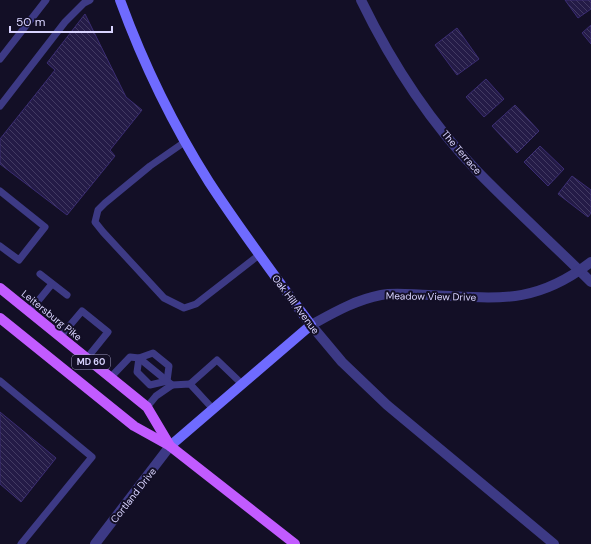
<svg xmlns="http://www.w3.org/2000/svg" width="591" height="544" font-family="'DM Sans',sans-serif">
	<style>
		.building { fill: url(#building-back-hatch); stroke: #3b2d73 }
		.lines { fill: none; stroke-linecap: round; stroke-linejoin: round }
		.lane { stroke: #3d3a85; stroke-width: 7 }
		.street { stroke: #3d3a85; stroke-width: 10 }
		.secondary { stroke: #6f6bff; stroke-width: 10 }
		.primary { stroke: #c25bff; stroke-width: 10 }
		.labels { text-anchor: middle; stroke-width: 4; stroke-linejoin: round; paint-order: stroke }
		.shield { fill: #130f26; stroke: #9e99be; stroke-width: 1 }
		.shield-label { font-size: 9px; font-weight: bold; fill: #d9d4ff }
		.street-label { font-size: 10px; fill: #d9d4ff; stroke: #130f26 }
	</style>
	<defs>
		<pattern id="building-back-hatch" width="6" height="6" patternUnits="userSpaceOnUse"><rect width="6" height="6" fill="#241b47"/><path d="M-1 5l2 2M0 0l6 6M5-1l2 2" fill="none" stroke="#433b63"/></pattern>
	</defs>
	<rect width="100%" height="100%" fill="#130f26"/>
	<!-- building -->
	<g class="building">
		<polygon points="565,0 591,0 591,9 578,18"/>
		<polygon points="85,14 126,97 142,110 110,150 115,156 67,215 0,164 0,139 55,70 47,63"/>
		<polygon points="591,25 591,44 582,33"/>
		<polygon points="457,28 479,59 457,75 435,45"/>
		<polygon points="486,79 504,99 484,117 466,97"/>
		<polygon points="515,105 539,131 517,153 492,126"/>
		<polygon points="540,146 564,169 548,186 524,162"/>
		<polygon points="572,176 591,190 591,213 588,217 558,194"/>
		<polygon points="0,412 56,458 21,502 0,484"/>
	</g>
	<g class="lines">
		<!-- lane -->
		<g class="lane">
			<polyline points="0,59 46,0"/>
			<polyline points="0,106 65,22 84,3 90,0"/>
			<polyline points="186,141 150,166 105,203 98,210 95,222 103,232 164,298 184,308 196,304 259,255"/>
			<polyline points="0,191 45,227 19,260 0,246"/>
			<polyline points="40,274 67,295"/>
			<polyline points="29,312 52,284"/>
			<polyline points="60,337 82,311 108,332 87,358"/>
			<polygon points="153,353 169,366 167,381 150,385 137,372 139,358"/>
			<polyline points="110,378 130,357 139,358 172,385 190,384 213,409"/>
			<polyline points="0,381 92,457 21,544"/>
			<polyline points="190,384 217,360 242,384"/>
			<polyline points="147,407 156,396 172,385"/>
		</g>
		<!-- street -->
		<g class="street">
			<path d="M361,0C391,62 430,122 478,172C515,210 554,245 591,282"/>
			<polyline points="95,544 170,446"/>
			<path d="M554,544L387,405L342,362L311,325C333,313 355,300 381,295C396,292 414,295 429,295C496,298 534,306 591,262"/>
		</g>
		<!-- secondary -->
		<path class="secondary" d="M120,0C143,63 173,125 209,182C241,231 276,278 311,325L170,446"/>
		<!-- primary -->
		<g class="primary">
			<polyline points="0,288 147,407 169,444"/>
			<polyline points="0,318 134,426 170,446 295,544"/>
		</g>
	</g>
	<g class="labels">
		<!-- shield labels -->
		<rect class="shield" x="72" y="355" width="38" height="14" rx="3"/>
		<g class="shield-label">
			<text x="91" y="365">MD 60</text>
		</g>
		<!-- street labels -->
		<g class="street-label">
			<text transform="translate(462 152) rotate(49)" y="4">The Terrace</text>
			<text transform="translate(431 296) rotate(1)" y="4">Meadow View Drive</text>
			<text transform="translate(296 304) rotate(53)" y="4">Oak Hill Avenue</text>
			<text transform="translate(52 315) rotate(39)" y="4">Leitersburg Pike</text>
			<text transform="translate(133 495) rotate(-52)" y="4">Cortland Drive</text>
		</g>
	</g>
	<!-- scale -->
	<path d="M10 26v6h102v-6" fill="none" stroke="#d9d4ff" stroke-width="2"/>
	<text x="16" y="26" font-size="12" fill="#d9d4ff" stroke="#130f26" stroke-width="3" paint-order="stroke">50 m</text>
</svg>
